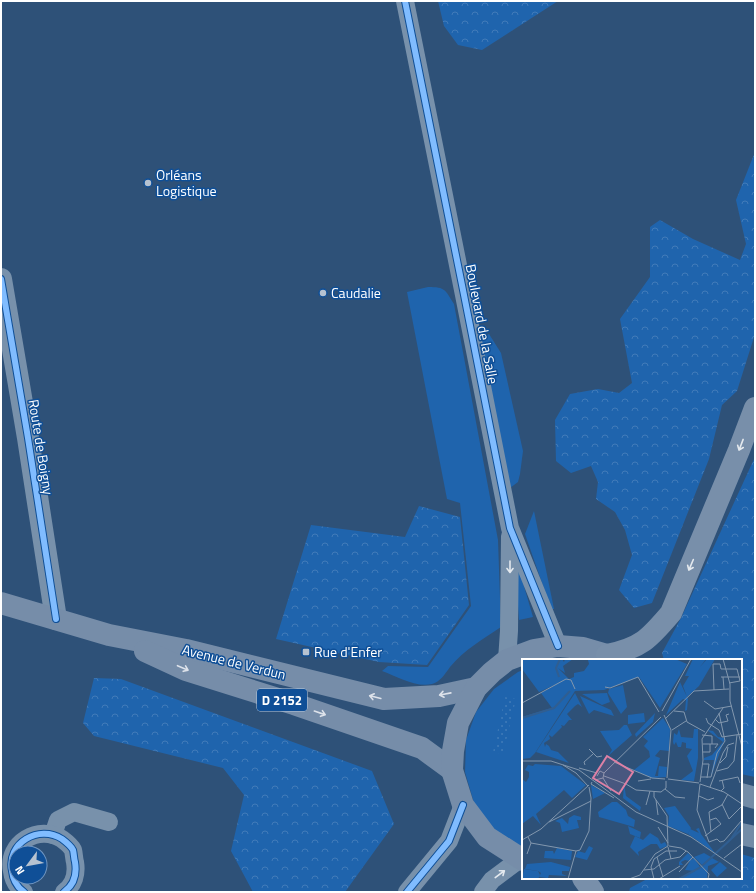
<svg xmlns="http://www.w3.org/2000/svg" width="756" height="893" font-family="'Titillium Web',sans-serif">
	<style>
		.green { fill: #1f64ad }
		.forest { fill: url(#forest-crowns) }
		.garden { fill: url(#garden-dots) }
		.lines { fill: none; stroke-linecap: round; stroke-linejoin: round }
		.minor { stroke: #7891ab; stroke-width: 18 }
		.tertiary { stroke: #7891ab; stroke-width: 22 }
		.secondary { stroke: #738ca7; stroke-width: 22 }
		.primary { stroke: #768da9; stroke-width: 22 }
		.trunk { stroke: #788faa; stroke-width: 22 }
		.cycleway-casing { stroke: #0f4f97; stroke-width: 8 }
		.cycleway { stroke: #80bcff; stroke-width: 6 }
		.oneway { stroke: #e4e9ee }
		.oneway2 { stroke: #dde2ea }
		.poi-dot { fill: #b6c2d0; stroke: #0f4f97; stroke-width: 1.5 }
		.labels { text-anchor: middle; stroke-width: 3; stroke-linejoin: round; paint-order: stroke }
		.shield { fill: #0f4f97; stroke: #b7cae0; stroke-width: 1 }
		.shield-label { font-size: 13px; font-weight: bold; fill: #fff }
		.poi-label { font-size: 14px; fill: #fff; stroke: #0f4f97; text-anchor: start }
		.street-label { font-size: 14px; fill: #fff; stroke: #0f4f97 }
		.inset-river { fill: none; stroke: #305e91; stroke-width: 2 }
		.inset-road { fill: none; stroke: #8297ae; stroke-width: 1 }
		.view { fill: #dd80a5; fill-opacity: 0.15; stroke: #dd80a5; stroke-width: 2 }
		.inset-edge { fill: none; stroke: #fff; stroke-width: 2 }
	</style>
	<defs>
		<pattern id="forest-crowns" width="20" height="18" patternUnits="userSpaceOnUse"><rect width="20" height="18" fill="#1f64ad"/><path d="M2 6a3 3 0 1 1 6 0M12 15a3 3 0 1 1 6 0" fill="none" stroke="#417bb9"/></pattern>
		<pattern id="garden-dots" width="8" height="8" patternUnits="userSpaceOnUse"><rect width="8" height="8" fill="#1f64ad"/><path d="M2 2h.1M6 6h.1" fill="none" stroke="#417bb9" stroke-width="1.8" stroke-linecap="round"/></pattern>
	</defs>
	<rect width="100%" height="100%" fill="#2e5178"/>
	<!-- green -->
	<g class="green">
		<path d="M428,287C446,287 445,290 454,304L498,540L501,627C483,639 464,650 450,667C445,674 440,682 432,684C416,688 396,676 382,671L388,666L428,667L471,606L460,503L447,499L407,292Z"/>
		<polygon points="489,334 501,353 523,451 520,474 518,482 510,488 481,339"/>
		<polygon points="534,511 554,609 551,609 525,534"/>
		<polygon points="517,572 520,572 521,576 533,617 519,620 516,577"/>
		<polygon points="523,670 523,850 493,829 474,803 465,772 466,740 476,712 494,689 518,672"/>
	</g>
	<!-- forest -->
	<g class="forest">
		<polygon points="438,1 558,1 482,50 458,45 444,26"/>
		<polygon points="755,152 755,334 737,391 722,405 709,459 652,603 634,608 619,590 632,555 625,530 615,512 596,499 598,482 591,466 571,473 556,461 555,420 570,394 598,389 619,393 632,383 620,319 650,277 650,227 660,220 693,239 740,260 746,244 736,200"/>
		<polygon points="755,457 755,777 741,774 741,660 664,660 662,653 681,618"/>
		<polygon points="419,506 460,517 469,605 427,665 379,662 276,639 311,525 405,537"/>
		<polygon points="94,678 121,679 372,771 394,824 345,892 253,892 231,851 244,795 223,768 94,736 83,723"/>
		<polygon points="741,854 755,858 755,892 629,892 630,888 649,878 741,878"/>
	</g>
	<!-- garden -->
	<polygon class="garden" points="505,697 516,699 503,754 493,752"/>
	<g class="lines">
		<!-- minor -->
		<g class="minor">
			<polyline points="405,1 464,295 510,528 558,646"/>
			<polyline points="507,660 509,631 510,536"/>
			<polyline points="53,835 58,820 74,812 109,822"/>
			<path d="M24,892C17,887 13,880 12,871C6,843 39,824 62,839C66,842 71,846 73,850C74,854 74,859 75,862C77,874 74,885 64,892"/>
			<polyline points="407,892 449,841 463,805"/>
			<polyline points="483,892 492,880 520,859"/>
		</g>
		<!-- tertiary -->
		<polyline class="tertiary" points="1,279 28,438 56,619"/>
		<!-- secondary -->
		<g class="secondary">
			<polyline points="741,794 755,798"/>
			<polyline points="741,834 755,837"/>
		</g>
		<!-- primary -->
		<g class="primary">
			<polyline points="1,603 109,635 186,650 384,699 439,696 476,688"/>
			<polyline points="145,651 186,670 294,704 422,748 452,770"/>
			<polyline points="523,860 487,837 463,805 452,770 453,751 458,723 476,688 492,672 507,660 534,650 558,646 583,648 607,655 616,660"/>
		</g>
		<!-- trunk -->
		<g class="trunk">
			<path d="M607,655C641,648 649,639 671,613L739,450L755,408"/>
			<polyline points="583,878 593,892"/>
		</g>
		<defs>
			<g id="cycleway">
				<polyline points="405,1 464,295 510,528 558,646"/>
				<polyline points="1,279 28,438 56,619"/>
				<path d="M24,892C17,887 13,880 12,871C6,843 39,824 62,839C66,842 71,846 73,850C74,854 74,859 75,862C77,874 74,885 64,892"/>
				<polyline points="407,892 449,841 463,805"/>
			</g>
		</defs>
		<!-- cycleway casing -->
		<use href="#cycleway" class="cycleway-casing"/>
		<!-- cycleway -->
		<use href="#cycleway" class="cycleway"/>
	</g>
	<!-- one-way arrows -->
	<defs><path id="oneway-shaft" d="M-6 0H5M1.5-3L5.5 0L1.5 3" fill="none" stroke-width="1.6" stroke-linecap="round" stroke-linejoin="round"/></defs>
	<g class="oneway">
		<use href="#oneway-shaft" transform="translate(741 445) rotate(111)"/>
		<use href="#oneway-shaft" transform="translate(691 565) rotate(113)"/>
		<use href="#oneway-shaft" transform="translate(510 567) rotate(90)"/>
		<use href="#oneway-shaft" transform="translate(500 874) rotate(-37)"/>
	</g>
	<g class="oneway2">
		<use href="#oneway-shaft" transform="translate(183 668) rotate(23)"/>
		<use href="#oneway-shaft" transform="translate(445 694) rotate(169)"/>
		<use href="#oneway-shaft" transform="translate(375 697) rotate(-166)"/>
		<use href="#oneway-shaft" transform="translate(320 713) rotate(19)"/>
	</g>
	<!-- markers -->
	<g class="poi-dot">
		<circle cx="148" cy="183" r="4"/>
		<circle cx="323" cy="293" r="4"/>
		<rect x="302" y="648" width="8" height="8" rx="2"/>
	</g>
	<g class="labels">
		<!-- shield labels -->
		<rect class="shield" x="257" y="689" width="50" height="22" rx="3"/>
		<g class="shield-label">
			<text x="282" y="705">D 2152</text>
		</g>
		<!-- poi labels -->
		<g class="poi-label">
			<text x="156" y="180">Orléans<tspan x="156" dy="16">Logistique</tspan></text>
			<text x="331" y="298">Caudalie</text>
			<text x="314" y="657">Rue d'Enfer</text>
		</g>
		<!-- street labels -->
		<g class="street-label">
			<text transform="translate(482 324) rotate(79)" y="5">Boulevard de la Salle</text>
			<text transform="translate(41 447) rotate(81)" y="5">Route de Boigny</text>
			<text transform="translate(234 662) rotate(14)" y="5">Avenue de Verdun</text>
		</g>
	</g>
	<!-- overview -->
	<g transform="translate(522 659)">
		<rect width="220" height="220" fill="#2e5178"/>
		<path d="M122,54L123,63L106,65V56ZM102,66H105L110,76L86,97L90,91L78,72L97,71ZM185,71L191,72L196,78L203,79L189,118L192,101H182V99L190,96L201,83ZM69,126L83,134L71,140ZM153,147L169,169L166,175L146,167L147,157L142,149ZM128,174L136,179L139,185L143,183L145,187L138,190L135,185H129L116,193L117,197L108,188L113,177L121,181ZM67,187L71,189L65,201L53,198L56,192L63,194ZM35,189L50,192L49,201L22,199L23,192H31L32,195ZM2,210L16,212L18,216L16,220H0Z" fill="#1f64ad"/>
		<path d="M0,0H40L42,3L43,0H51L41,7L43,14L36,9L47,20L52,18V14L62,12L67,5L66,1L61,0H153L165,5L138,49L117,18L82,31L53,32L13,94L8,99L0,100V58L30,49L19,34L35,25L17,33L0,10ZM171,0H184L178,8L185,0H193L177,27L165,38L161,27L167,17H163ZM158,23L166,40L165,51L163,52L164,41L161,40L144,56ZM101,26L105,48L99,55L86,34L87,30ZM53,34L60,48L56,45L53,47L45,55L50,61H47L42,67L39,66L40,68L30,78L27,76L28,80L22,84L23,88L24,85L27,87L29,91L36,93L47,104L14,93ZM85,34L88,43L80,46L60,35ZM58,37L89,51L92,57L72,51L67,55ZM133,54L131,63L114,78L113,75ZM141,59L148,70L147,92L138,91L133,97L138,99L133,117H136L137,107L145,108L144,118L130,119L112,111L128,98L127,92L122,87L126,82L121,78ZM157,70L159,78L171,79L172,70H176V99L172,122L159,121L171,112L165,97L170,90L164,89V84L160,83L159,88H156L154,83L152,86L151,83L152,74L155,76ZM13,105L39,107L64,126L50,139L42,131L14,155L19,166L11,157L0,165V120L4,123L7,118V113L3,111L6,106L11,107ZM102,125L104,137L119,148L118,152L101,139ZM90,143H95L104,151L106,157L113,161L112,168L77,158L76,153ZM52,156L59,158V161H55L57,169L40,173L38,164L33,162L40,159L46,165L47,159ZM106,167L119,173L118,179L108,175ZM177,169L179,175L193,194L166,175L168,170L177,174L174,170ZM166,194L170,198L169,201L172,199L178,208L190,199L197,203L186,207L185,220H157L173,212L163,211L168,202L163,201L159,203L161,206H157V203ZM182,194L189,198L180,206L172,198ZM29,203L48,208L47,212H40V215L45,217L27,216L26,219L32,220H17L25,219L17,218L19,214L16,212L3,210L5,205ZM198,203L205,209L195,218L189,211Z" fill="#1f64ad"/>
		<path class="inset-river" d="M37,18L34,9L38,0M0,59L32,49L48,32M209,180L220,170M157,220L179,208L209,180L220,163"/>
		<path class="inset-road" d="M201,0L208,25V42L220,88M199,18H218M201,18L202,30M83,28L88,29L116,18L137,53M192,31L191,5H198L199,10H215L218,22L207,24M182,42L193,50M0,44L44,20L49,21L53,30M193,50L210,47M140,52L169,0M152,52L162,53L165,63L183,73M142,56L149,71L145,119M184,59L186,64L197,71L200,78L220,75M143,60L172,32L207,30M193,60L197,64L206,62L204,56L207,55M150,71L164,62M180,76L190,77V85M181,85H196L193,89M67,90L75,98L80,97M181,93H188V85M0,102H29L57,111L114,153L169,178L220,213M92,103L130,119L143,120M198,104L204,98L206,88M181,105H187L185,119M41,106L54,114L66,127M63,106L62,103L71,95M57,109L75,114M195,112L206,109L212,102L215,76M82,114L139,58M82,117L104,125L114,131L139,133L144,129V122M179,118H189L195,94L203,82L197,54M81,119L89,132M146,120L177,124M73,121L81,119L82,114L78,112L75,117M116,122L129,120M197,122L216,118L218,124M70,123L69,125L92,139M178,123L181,101L180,80L201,49M178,125L175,151L187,183L195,180L198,183L202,182L220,161M178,125L202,133L220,145M188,128L201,94L206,86L212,84M143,130L153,138L163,139M199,132L202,129L200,121M132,133V138L145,157L146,187M177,137L186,141L192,139M134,141L136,156M200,145L207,160L220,147M124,146L128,132M27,163L69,142M136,168L146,184M189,173L187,153L200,146L206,135M183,177L199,165L194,159L188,161M0,181L19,170L67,126M9,184L54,192M147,187L159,189L166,193L187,215L186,220M146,188L149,200M5,195L9,184L6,178M135,198L141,218M202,199L220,185M122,211L132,210L143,201L158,198L164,192M157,213L171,198M46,220L54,192L58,191L67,172L69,139L67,128M107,220L118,216L133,195L146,187M132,220L129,208L132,200L144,192H155M137,220L158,207"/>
		<path class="view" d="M85,97L111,113L97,135L71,119Z"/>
		<rect width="220" height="220" class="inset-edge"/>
	</g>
	<!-- border -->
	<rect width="756" height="893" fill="none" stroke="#ffffff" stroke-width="4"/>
	<!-- north arrow -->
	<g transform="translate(28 865) rotate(238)"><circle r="19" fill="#0f4f97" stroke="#6f95c1"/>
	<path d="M0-3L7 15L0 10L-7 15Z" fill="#b6c2d0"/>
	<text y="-6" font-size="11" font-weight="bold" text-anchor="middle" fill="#ffffff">N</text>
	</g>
</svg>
